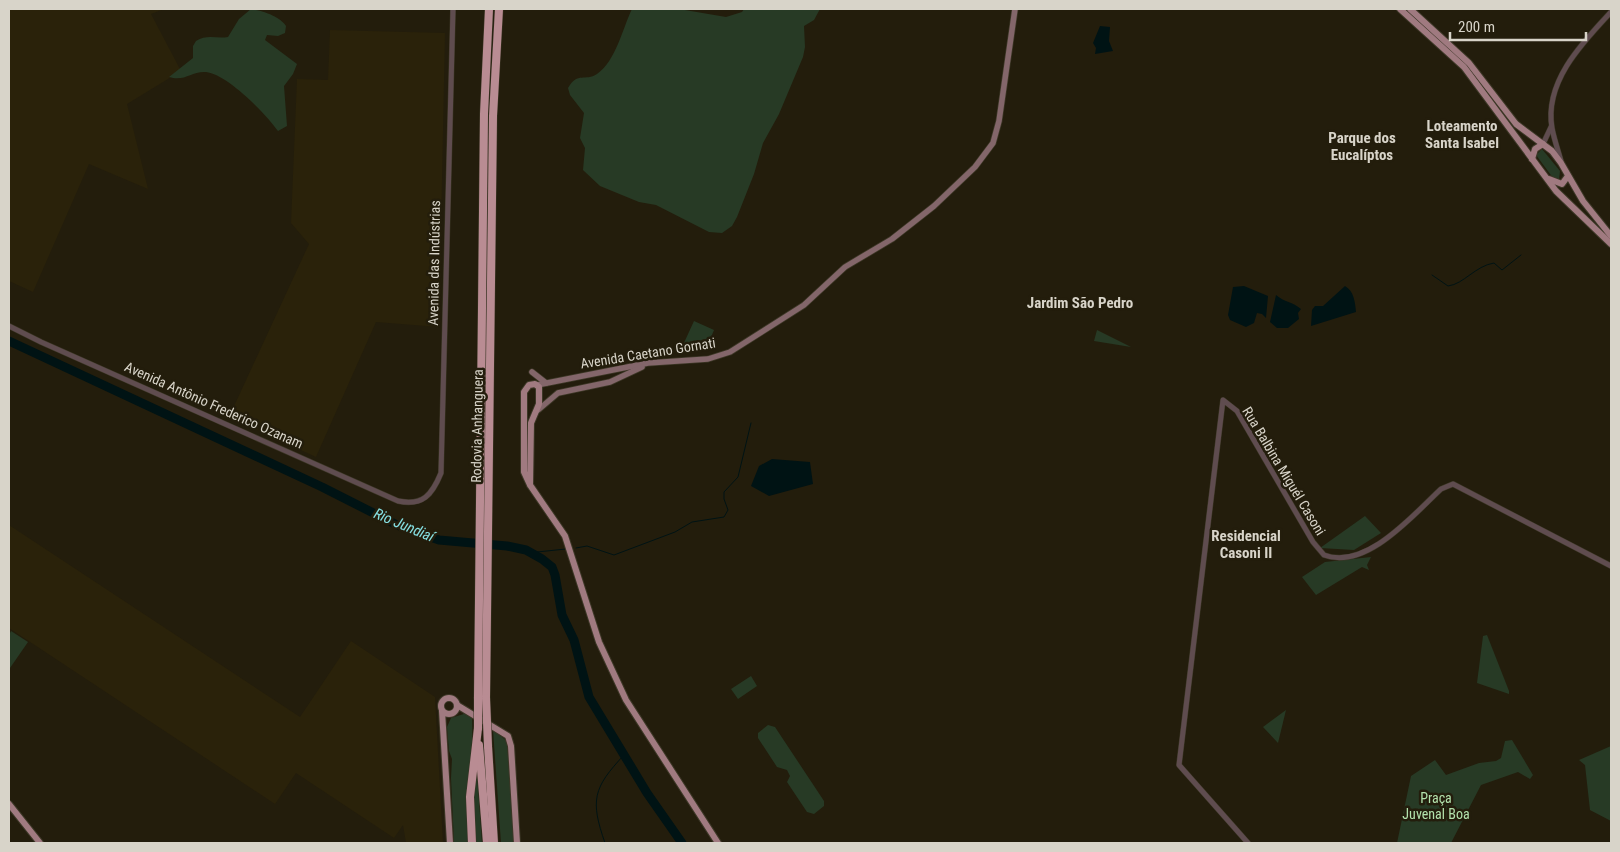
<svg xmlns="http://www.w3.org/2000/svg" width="1620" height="852" font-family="'Roboto Condensed',sans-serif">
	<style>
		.built { fill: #2a220a }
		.green { fill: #273a25 }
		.water { fill: #001314 }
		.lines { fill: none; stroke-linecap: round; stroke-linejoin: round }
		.stream { stroke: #001314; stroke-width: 1 }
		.river { stroke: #001314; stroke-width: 9 }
		.tertiary-casing { stroke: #3c3726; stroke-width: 6 }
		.secondary-casing { stroke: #3c3726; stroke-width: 7 }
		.primary-casing { stroke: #3c3726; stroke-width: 8 }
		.motorway-casing { stroke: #3c3726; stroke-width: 9 }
		.tertiary { stroke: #5f4c4f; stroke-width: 5 }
		.secondary { stroke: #83666a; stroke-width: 5.5 }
		.primary { stroke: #a07a80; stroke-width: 6 }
		.motorway { stroke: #b98c93; stroke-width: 8 }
		.motorway-bridge-casing { stroke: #3c3726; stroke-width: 9; stroke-linecap: butt }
		.motorway-bridge { stroke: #b98c93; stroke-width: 8 }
		.labels { text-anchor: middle; stroke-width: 5; stroke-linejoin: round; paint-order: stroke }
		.street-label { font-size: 14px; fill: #d8d4c9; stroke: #231d0c }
		.park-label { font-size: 14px; fill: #b2e1ac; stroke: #231d0c }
		.neighbourhood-label { font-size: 15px; font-weight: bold; fill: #d8d4c9; stroke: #231d0c }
		.water-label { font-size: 15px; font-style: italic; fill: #86e0e3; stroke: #231d0c }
	</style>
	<rect width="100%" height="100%" fill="#231d0c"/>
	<!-- built -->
	<g class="built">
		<polygon points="9,9 164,9 151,14 181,71 127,104 148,189 89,164 33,292 9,281"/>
		<polygon points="330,30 445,33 439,327 376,322 316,457 229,417 309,244 291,223 297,79 328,80"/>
		<polygon points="9,525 300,717 351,641 435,697 443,843 406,843 403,825 394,838 296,773 275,804 9,628"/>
	</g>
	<!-- green -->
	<g class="green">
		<path d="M251,9C262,10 281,17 286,26L285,33L278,36L267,35L265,40L297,64L293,74L284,86L287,126L278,131C266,114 227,74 206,72C191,71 185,82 169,77L193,58V46L196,41C207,34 216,39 228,37L239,19Z"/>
		<path d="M632,9H679L726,17L742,12L744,9H820L814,20L804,26L805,47L803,57L779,114L763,143L754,174L737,217L732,226L722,233L709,232L656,205L639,202L600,186L583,170L585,148L580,138L584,113L570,95L568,88C578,71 585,82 597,74C616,61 623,27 632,9Z"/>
		<polygon points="1542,149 1560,171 1559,180 1553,178 1536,155"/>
		<polygon points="694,321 714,330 707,347 698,342 695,349 683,345"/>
		<polygon points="1097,330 1131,347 1094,341"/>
		<polygon points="1365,516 1381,533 1354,550 1320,548"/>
		<polygon points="1371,557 1367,565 1369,570 1362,567 1316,595 1302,577 1325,562"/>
		<polygon points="11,631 28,642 10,668 9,635"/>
		<polygon points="1487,635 1509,691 1509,694 1477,683 1483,636"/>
		<polygon points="751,676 757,686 738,699 731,689"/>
		<polygon points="1286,710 1278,743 1263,727"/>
		<path d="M467,713L472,715C474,758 465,800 469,843H454L451,778L452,759L449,751L447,727L451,718Z"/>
		<polygon points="768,725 775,727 824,801 824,806 814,814 807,812 787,782 790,776 787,770 777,767 758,738 758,733"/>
		<polygon points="493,730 507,741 514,843 501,843"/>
		<polygon points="1512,740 1533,775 1530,779 1518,772 1481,785 1451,843 1397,843 1411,776 1435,760 1446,775 1479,763 1496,761 1501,758 1505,741"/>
		<polygon points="1611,746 1611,821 1590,810 1585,765 1579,760"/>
		<polygon points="477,773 482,843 475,843 473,791"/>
	</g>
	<!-- water -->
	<g class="water">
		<polygon points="1100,26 1110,27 1109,41 1113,51 1095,54 1096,48 1093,43"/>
		<polygon points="1244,286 1268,296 1266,318 1262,314 1257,313 1254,323 1246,327 1230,320 1228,315 1233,287"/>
		<path d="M1345,286C1354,291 1355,302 1356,312L1311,326L1312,310L1315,306H1323Z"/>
		<path d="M1276,295C1284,302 1293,302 1301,309L1298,313L1299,319L1288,328H1277L1270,322Z"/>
		<polygon points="772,459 810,462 813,484 769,496 751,486 759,466"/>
	</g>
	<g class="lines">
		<!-- stream -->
		<g class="stream">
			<path d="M1432,275L1448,286C1464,284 1475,266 1494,263L1502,270L1521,255"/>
			<polyline points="576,548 587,546 614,555 675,532 692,522 724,517 728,510 724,499 724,492 738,477 751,423"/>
			<polyline points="526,550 537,552 566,549"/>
			<path d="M605,843C590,800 593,788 624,755"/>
		</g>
		<!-- river -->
		<polyline class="river" points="9,341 322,487 397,525 439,540 507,546 526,550 542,559 552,567 555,575 562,615 574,640 589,697 647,793 682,843"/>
		<defs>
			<g id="tertiary">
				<polyline points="1543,144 1551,127"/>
				<path d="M1561,161C1558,150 1554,139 1552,128C1544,82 1582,43 1611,12"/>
				<path d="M9,326L41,342L398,501C423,506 432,495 441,473L453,9"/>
				<path d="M1248,843L1179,765L1223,400L1237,411L1313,542L1324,555C1366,571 1414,514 1441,489L1453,484L1611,566"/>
			</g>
			<g id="secondary">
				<polyline points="532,372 546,383"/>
				<polyline points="537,385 648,363 708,359 730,352 804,305 845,267 892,239 934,206 975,167 993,143 999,121 1015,9"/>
				<polyline points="538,410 558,393 610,382 642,367"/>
			</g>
			<g id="primary">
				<polyline points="1400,9 1464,67 1556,191 1611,244"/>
				<polyline points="1410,9 1469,63 1516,124 1552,151 1561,163 1583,201 1611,236"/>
				<polyline points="1532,159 1535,149 1543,144"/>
				<polyline points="1549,179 1562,184 1568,176"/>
				<polyline points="530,485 531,423 539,404 539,387 535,384 529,385 524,392 524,472 530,485 565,536 599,642 626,700 718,843"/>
				<circle cx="449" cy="706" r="8"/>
				<polyline points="457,705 508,736 511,746 517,843"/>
				<polyline points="442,711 450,843"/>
				<polyline points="9,804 40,843"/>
			</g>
			<g id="motorway">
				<polyline points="478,697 484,114 489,9"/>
				<polyline points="486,698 493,116 499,9"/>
				<polyline points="479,745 487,843"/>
				<polyline points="488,746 494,843"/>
				<polyline points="472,843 470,797 478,728"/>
			</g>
		</defs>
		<!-- tertiary casing -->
		<use href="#tertiary" class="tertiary-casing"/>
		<!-- secondary casing -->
		<use href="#secondary" class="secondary-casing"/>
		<!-- primary casing -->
		<use href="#primary" class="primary-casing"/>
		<!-- motorway casing -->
		<use href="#motorway" class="motorway-casing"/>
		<!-- tertiary -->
		<use href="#tertiary" class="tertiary"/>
		<!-- secondary -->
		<use href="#secondary" class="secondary"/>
		<!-- primary -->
		<use href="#primary" class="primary"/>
		<!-- motorway -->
		<use href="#motorway" class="motorway"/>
		<defs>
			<g id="motorway-bridge">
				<polyline points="478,697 478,728"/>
				<polyline points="486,698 488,746"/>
			</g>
		</defs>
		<!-- motorway-bridge casing -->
		<use href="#motorway-bridge" class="motorway-bridge-casing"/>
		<!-- motorway-bridge -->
		<use href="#motorway-bridge" class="motorway-bridge"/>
	</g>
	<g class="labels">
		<!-- street labels -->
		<g class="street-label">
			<text transform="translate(434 263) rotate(-89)" y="5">Avenida das Indústrias</text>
			<text transform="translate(648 353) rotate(-9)" y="5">Avenida Caetano Gornati</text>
			<text transform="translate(214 405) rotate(24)" y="5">Avenida Antônio Frederico Ozanam</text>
			<text transform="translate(477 426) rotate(-89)" y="5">Rodovia Anhanguera</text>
			<text transform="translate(1284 471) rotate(59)" y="5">Rua Balbina Miguél Casoni</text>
		</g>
		<!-- park labels -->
		<g class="park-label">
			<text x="1436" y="803">Praça<tspan x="1436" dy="16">Juvenal Boa</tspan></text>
		</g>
		<!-- neighbourhood labels -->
		<g class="neighbourhood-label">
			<text x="1462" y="131">Loteamento<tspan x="1462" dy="17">Santa Isabel</tspan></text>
			<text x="1362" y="143">Parque dos<tspan x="1362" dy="17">Eucalíptos</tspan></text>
			<text x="1080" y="308">Jardim São Pedro</text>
			<text x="1246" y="541">Residencial<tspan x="1246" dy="17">Casoni II</tspan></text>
		</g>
		<!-- water labels -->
		<g class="water-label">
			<text transform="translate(404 525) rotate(23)" y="5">Rio Jundiaí</text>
		</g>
	</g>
	<!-- border -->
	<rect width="1620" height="852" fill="none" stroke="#d8d4c9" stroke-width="20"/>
	<!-- scale -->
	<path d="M1450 32v8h136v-8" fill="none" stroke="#d8d4c9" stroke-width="2.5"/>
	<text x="1458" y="32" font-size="15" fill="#d8d4c9" stroke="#231d0c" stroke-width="4" paint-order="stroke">200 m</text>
</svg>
